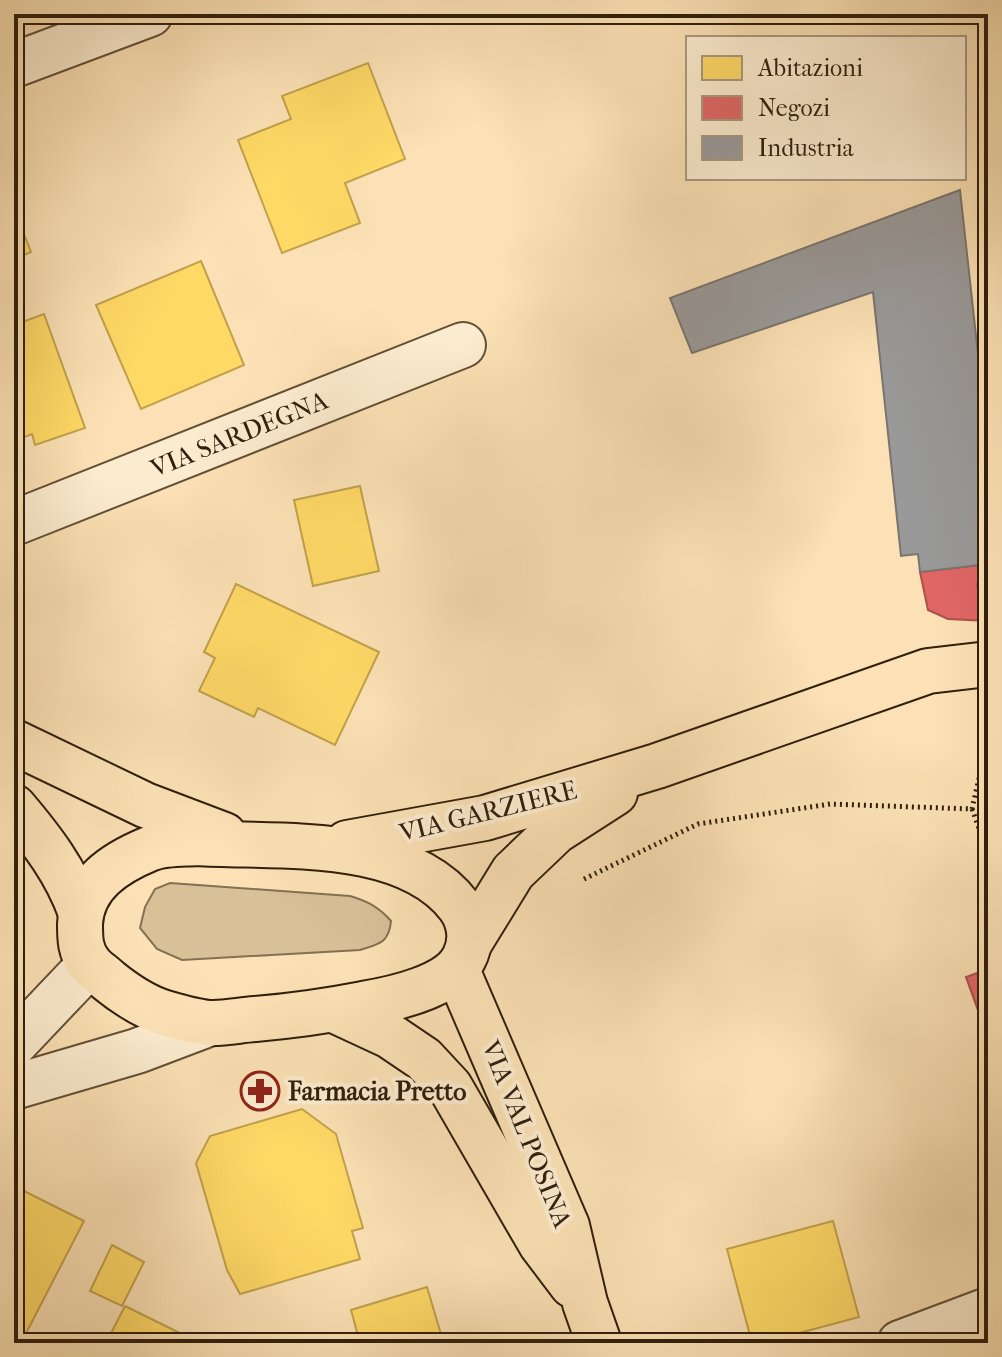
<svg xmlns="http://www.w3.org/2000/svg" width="1002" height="1357" font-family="'IM FELL French Canon',serif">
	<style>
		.green { fill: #d8c098; stroke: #847052; stroke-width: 2 }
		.homes { fill: #ffd966; stroke: #c1a14b; stroke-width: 2 }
		.shops { fill: #e06666; stroke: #ab514b; stroke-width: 2 }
		.industry { fill: #999; stroke: #7a746f; stroke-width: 2 }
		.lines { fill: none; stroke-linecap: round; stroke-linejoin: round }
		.minor-casing { stroke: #635037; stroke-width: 48 }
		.major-casing { stroke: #301f0d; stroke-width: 48 }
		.path { stroke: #301f0d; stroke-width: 5; stroke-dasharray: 2 4; stroke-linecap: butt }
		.minor { stroke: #fceccf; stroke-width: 44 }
		.major { stroke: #fbe1b5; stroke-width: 44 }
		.labels { text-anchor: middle; stroke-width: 8; stroke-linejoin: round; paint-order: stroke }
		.street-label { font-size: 26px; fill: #301f0d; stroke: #fceccf }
		.poi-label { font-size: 26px; font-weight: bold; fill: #301f0d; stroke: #fceccf; text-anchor: start }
	</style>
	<rect width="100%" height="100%" fill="#fbe1b5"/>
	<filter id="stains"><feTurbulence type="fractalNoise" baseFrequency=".0025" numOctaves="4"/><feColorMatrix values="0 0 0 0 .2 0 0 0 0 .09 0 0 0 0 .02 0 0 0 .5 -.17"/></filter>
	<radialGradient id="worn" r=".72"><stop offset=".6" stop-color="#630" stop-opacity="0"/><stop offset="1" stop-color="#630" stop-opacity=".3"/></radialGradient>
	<!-- green -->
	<path class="green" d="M170,883L350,896C367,901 379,907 391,921C389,943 379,944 360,950L182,960L157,949L140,928L145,907L155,889Z"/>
	<!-- homes -->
	<g class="homes">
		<polygon points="368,63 405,159 345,183 360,223 282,253 238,140 291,119 282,96"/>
		<polygon points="14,209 31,252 14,259"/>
		<polygon points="201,261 244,365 141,409 96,305"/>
		<polygon points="44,314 85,428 35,445 32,434 14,441 14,325"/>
		<polygon points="360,486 379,571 313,586 294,500"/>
		<polygon points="236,584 379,652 335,745 258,708 254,717 199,691 215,658 204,652"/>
		<polygon points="302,1109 336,1134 363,1228 352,1231 360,1259 240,1294 227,1270 196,1163 210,1136"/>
		<polygon points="22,1190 84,1221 21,1343 14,1343 14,1204"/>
		<polygon points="833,1221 859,1317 762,1343 752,1343 727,1249"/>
		<polygon points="112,1245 144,1262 122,1306 90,1291"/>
		<polygon points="427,1287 443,1341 455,1337 457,1343 360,1343 351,1310"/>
		<polygon points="125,1306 200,1343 106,1343"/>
	</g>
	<!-- shops -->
	<g class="shops">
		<polygon points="988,564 988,581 977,584 986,621 948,619 928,610 920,572"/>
		<polygon points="988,969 988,1038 966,977"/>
	</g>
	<!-- industry -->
	<polygon class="industry" points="960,190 988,445 988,564 920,572 918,554 901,556 873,292 692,353 670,298"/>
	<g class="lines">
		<defs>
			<g id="minor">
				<polyline points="14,65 150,14"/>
				<polyline points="14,523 463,345"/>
				<polyline points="14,1044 90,964"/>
				<polyline points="14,1087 137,1051 211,1023"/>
				<polyline points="900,1343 988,1310"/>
			</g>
			<g id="major">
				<polyline points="14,742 145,805 224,835"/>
				<path d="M14,807C42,840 66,871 81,913"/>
				<path d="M197,843C277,848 405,835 459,906C470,921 473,941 464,958C450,987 393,999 363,1004C327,1011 291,1016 255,1019C241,1020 227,1023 213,1023C198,1023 180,1017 165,1013C145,1007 124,993 108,980C103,975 95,970 90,964C80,951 80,939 80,924C82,884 115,863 149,849C163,843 182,844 197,843Z"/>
				<polyline points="347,843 485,818 657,766 928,671 988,664"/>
				<polyline points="470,942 513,872 556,831 615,793"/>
				<polyline points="457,970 567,1226 585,1303 599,1343"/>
				<polyline points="334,1010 390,1036 424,1059 450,1087 541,1244 572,1285"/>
			</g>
		</defs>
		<!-- minor casing -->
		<use href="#minor" class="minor-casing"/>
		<!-- major casing -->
		<use href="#major" class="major-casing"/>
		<!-- path -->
		<g class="path">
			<polyline points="972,809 988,853"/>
			<polyline points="584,879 698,824 830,804 972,809 988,739"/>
			<polyline points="988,983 982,985 988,1003"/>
		</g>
		<!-- minor -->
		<use href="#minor" class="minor"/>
		<!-- major -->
		<use href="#major" class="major"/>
	</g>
	<!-- icons -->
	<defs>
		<symbol id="pharmacy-ring" viewBox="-11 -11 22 22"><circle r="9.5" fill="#fceccf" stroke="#8f2418" stroke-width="1.5"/><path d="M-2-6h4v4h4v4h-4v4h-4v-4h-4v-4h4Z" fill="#8f2418"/></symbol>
	</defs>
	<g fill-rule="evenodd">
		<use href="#pharmacy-ring" x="238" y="1069" width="44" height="44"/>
	</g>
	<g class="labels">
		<!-- street labels -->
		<g class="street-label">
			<text transform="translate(239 434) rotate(-22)" y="9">VIA SARDEGNA</text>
			<text transform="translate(488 811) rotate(-14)" y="9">VIA GARZIERE</text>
			<text transform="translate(527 1134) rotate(68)" y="9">VIA VAL POSINA</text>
		</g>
		<!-- poi labels -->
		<g class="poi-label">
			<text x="288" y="1100">Farmacia Pretto</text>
		</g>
	</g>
	<!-- margin -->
	<rect width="1002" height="1357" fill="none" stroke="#fbe1b5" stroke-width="48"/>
	<rect x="16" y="16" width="970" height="1325" fill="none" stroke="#301f0d" stroke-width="4"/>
	<rect x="24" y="24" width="954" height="1309" fill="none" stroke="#301f0d" stroke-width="2"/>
	<!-- legend -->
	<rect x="686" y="36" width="280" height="144" fill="#fceccf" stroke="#aa9a81" stroke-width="2"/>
	<rect x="702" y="56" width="40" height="24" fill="#ffd966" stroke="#aa9a81" stroke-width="2"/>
	<text x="758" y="76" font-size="24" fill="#301f0d">Abitazioni</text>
	<rect x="702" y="96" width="40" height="24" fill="#e06666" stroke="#aa9a81" stroke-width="2"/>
	<text x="758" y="116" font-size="24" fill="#301f0d">Negozi</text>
	<rect x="702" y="136" width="40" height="24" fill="#999999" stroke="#aa9a81" stroke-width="2"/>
	<text x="758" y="156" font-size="24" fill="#301f0d">Industria</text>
	<rect width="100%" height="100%" filter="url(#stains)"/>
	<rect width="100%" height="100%" fill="url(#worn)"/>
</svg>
